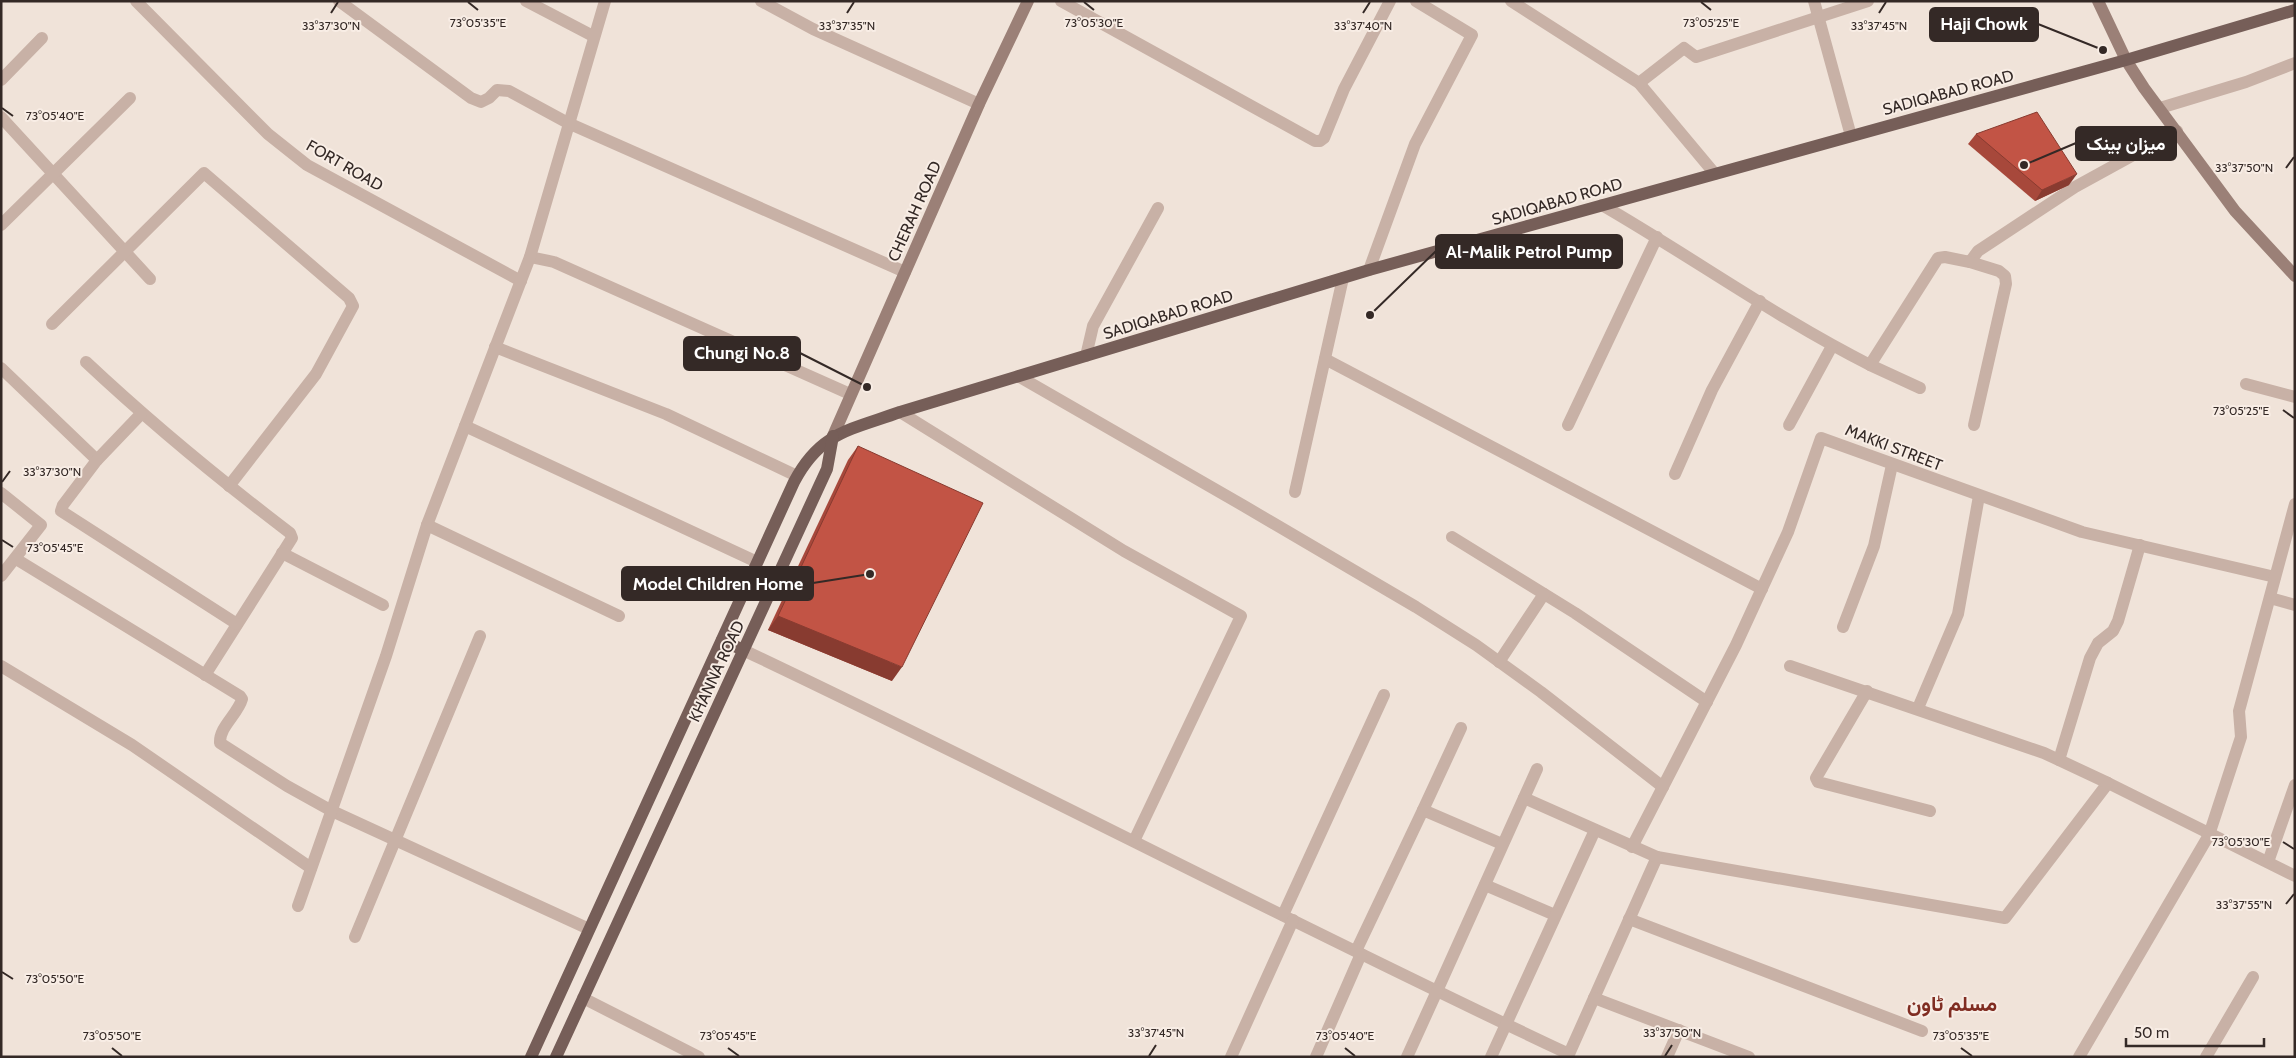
<svg xmlns="http://www.w3.org/2000/svg" width="2296" height="1058" font-family="Cabin,Vazirmatn,sans-serif">
	<style>
		.lines { fill: none; stroke-linecap: round; stroke-linejoin: round }
		.street { stroke: #c8b1a6; stroke-width: 12 }
		.secondary { stroke: #9b8077; stroke-width: 12 }
		.primary { stroke: #765e58; stroke-width: 12 }
		.wall { fill: #a7483b }
		.shaded-wall { fill: #883b30 }
		.building { fill: #c25445; stroke: #883b30 }
		.ticks { fill: none; stroke: #342926; stroke-width: 2 }
		.labels { text-anchor: middle; stroke-width: 4; stroke-linejoin: round; paint-order: stroke }
		.street-label { font-size: 16px; fill: #342926; stroke: #f8ede5 }
		.district-label { font-size: 21px; font-weight: bold; fill: #802d22; stroke: #f8ede5 }
		.ticks-label { font-size: 12px; text-anchor: middle; fill: #342926; stroke: #f8ede5; stroke-width: 4; stroke-linejoin: round; paint-order: stroke }
		.leader { fill: none; stroke: #342926; stroke-width: 2 }
		.callout-dot { fill: #342926; stroke: #f8ede5; stroke-width: 2 }
		.callout { fill: #342926; stroke: #342926; stroke-width: 2 }
		.callout-label { font-size: 18px; text-anchor: middle; font-weight: bold; fill: #fff }
	</style>
	<rect width="100%" height="100%" fill="#f0e3d9"/>
	<g class="lines">
		<!-- street -->
		<g class="street">
			<polyline points="136,1 268,134 307,165 521,281"/>
			<polyline points="339,1 471,98 481,102 489,98 497,90 509,91 568,123 905,272"/>
			<polyline points="526,1 593,36"/>
			<polyline points="761,1 813,29 979,104"/>
			<polyline points="1061,1 1315,141 1320,141 1324,138 1344,89 1390,1"/>
			<polyline points="1511,1 1639,83 1715,174"/>
			<polyline points="1814,1 1851,136"/>
			<polyline points="1,80 42,38"/>
			<polyline points="1639,83 1684,48 1696,57 1868,1"/>
			<polyline points="2160,108 2246,82 2295,63"/>
			<polyline points="1,117 150,279"/>
			<path d="M1602,205C1692,257 1777,318 1870,365L1938,258L1945,257L1970,262L1978,251L2075,187L2177,131"/>
			<polyline points="1,225 130,98"/>
			<polyline points="530,257 554,262 850,394"/>
			<polyline points="1970,262 1999,271 2005,276 2006,284 1974,425"/>
			<polyline points="1369,270 1415,144 1472,35 1416,1"/>
			<polyline points="52,324 204,173 349,298 353,306 316,374 229,486"/>
			<polyline points="495,347 666,414 797,476"/>
			<polyline points="1086,356 1093,326 1158,208"/>
			<polyline points="1325,359 1762,589"/>
			<path d="M86,362C151,423 219,479 290,533L292,538L205,675"/>
			<polyline points="1870,365 1920,388"/>
			<polyline points="1,368 97,460"/>
			<polyline points="1018,376 1244,506 1416,607 1476,645 1541,692 1663,787"/>
			<polyline points="2246,384 2295,397"/>
			<polyline points="900,412 1124,551 1241,616 1134,841"/>
			<polyline points="141,414 97,460 63,505 61,511 237,624"/>
			<polyline points="1568,425 1657,237"/>
			<polyline points="1789,425 1832,346"/>
			<polyline points="465,426 757,562"/>
			<polyline points="1675,474 1712,390 1760,301"/>
			<polyline points="1295,492 1343,278"/>
			<polyline points="1,493 41,525 1,576"/>
			<polyline points="427,525 619,616"/>
			<polyline points="1452,537 1575,613 1707,702"/>
			<polyline points="282,553 383,605"/>
			<path d="M16,559L240,696L242,699C238,714 219,727 220,743L287,786L332,811L589,929"/>
			<polyline points="2270,598 2295,605"/>
			<polyline points="1843,627 1874,546 1892,465"/>
			<path d="M743,650C1020,781 1291,924 1569,1054L1657,857L2005,918L2108,783L2295,876"/>
			<polyline points="1499,662 1544,594"/>
			<polyline points="1,666 132,745 311,868"/>
			<polyline points="1790,666 2044,753 2108,783"/>
			<polyline points="1867,691 1816,778 1818,782 1930,811"/>
			<polyline points="1918,708 1958,614 1979,496"/>
			<polyline points="2059,760 2090,658 2098,643 2113,631 2118,621 2140,545"/>
			<polyline points="1524,798 1657,857"/>
			<polyline points="1423,810 1461,728"/>
			<polyline points="1632,847 1736,645 1788,532 1821,438 2082,532 2275,577"/>
			<polyline points="2268,862 2295,785"/>
			<polyline points="1485,885 1555,915"/>
			<polyline points="298,906 386,656 427,525 530,257 605,1"/>
			<polyline points="1283,915 1384,695"/>
			<polyline points="1629,919 1922,1031"/>
			<polyline points="355,937 480,636"/>
			<polyline points="1356,951 1423,810 1502,844"/>
			<polyline points="1437,991 1537,769"/>
			<polyline points="583,998 699,1057"/>
			<polyline points="1594,998 1749,1057"/>
			<polyline points="1231,1057 1293,920"/>
			<polyline points="1316,1057 1361,954"/>
			<polyline points="1407,1057 1437,991"/>
			<polyline points="1491,1057 1595,830"/>
			<polyline points="1667,1057 1679,1030"/>
			<polyline points="2079,1057 2209,835 2241,737 2239,711 2295,504"/>
			<polyline points="2206,1057 2253,977"/>
		</g>
		<!-- secondary -->
		<g class="secondary">
			<polyline points="2098,1 2126,60 2144,88 2235,211 2295,276"/>
			<polyline points="833,436 979,104 1028,1"/>
		</g>
		<!-- primary -->
		<g class="primary">
			<polyline points="722,640 743,650"/>
			<path d="M531,1057L794,482C820,432 850,430 900,412L1369,270L2126,60L2295,10"/>
			<polyline points="556,1057 827,469 833,436"/>
		</g>
	</g>
	<!-- wall -->
	<g class="wall">
		<polygon points="1976,134 2069,185 2035,201 1968,144"/>
		<polygon points="858,446 892,681 768,630 848,460"/>
	</g>
	<!-- shaded-wall -->
	<g class="shaded-wall">
		<polygon points="2077,174 2069,185 2035,201 2042,190"/>
		<polygon points="778,616 902,667 892,681 768,630"/>
	</g>
	<!-- building -->
	<g class="building">
		<polygon points="2037,112 2077,174 2042,190 1976,134"/>
		<polygon points="858,446 983,503 902,667 778,616"/>
	</g>
	<!-- ticks -->
	<path class="ticks" d="M468,2L478,10M1084,2L1094,10M1701,2L1711,10M331,13L338,2M847,13L854,2M1363,13L1370,2M1879,13L1886,2M2,108L13,116M2286,168L2294,157M2283,410L2294,418M2,482L10,471M2,540L13,547M2283,842L2294,849M2286,904L2294,894M2,972L13,979M112,1048L122,1056M728,1048L739,1056M1345,1048L1355,1056M1961,1048L1972,1056M1149,1056L1156,1045M1665,1056L1672,1045"/>
	<g class="labels">
		<!-- street labels -->
		<g class="street-label">
			<text transform="translate(1948 92) rotate(-15)" y="6">SADIQABAD ROAD</text>
			<text transform="translate(345 165) rotate(30)" y="6">FORT ROAD</text>
			<text transform="translate(1557 201) rotate(-16)" y="6">SADIQABAD ROAD</text>
			<text transform="translate(914 211) rotate(-66)" y="6">CHERAH ROAD</text>
			<text transform="translate(1168 314) rotate(-17)" y="6">SADIQABAD ROAD</text>
			<text transform="translate(1894 447) rotate(21)" y="6">MAKKI STREET</text>
			<text transform="translate(716 671) rotate(-65)" y="6">KHANNA ROAD</text>
		</g>
		<!-- district labels -->
		<g class="district-label">
			<text x="1952" y="1011">مسلم ٹاون</text>
		</g>
	</g>
	<g class="ticks-label">
		<text x="478" y="27">73°05'35"E</text>
		<text x="1094" y="27">73°05'30"E</text>
		<text x="1711" y="27">73°05'25"E</text>
		<text x="331" y="30">33°37'30"N</text>
		<text x="847" y="30">33°37'35"N</text>
		<text x="1363" y="30">33°37'40"N</text>
		<text x="1879" y="30">33°37'45"N</text>
		<text x="55" y="120">73°05'40"E</text>
		<text x="2244" y="172">33°37'50"N</text>
		<text x="2241" y="415">73°05'25"E</text>
		<text x="52" y="476">33°37'30"N</text>
		<text x="55" y="552">73°05'45"E</text>
		<text x="2241" y="846">73°05'30"E</text>
		<text x="2244" y="909">33°37'55"N</text>
		<text x="55" y="983">73°05'50"E</text>
		<text x="1156" y="1037">33°37'45"N</text>
		<text x="1672" y="1037">33°37'50"N</text>
		<text x="112" y="1040">73°05'50"E</text>
		<text x="728" y="1040">73°05'45"E</text>
		<text x="1345" y="1040">73°05'40"E</text>
		<text x="1961" y="1040">73°05'35"E</text>
	</g>
	<!-- callouts -->
	<path class="leader" d="M2103 50L2038 24M2024 165L2076 143M1370 315L1436 251M867 387L800 353M870 574L813 583"/>
	<g class="callout-dot">
		<circle cx="2103" cy="50" r="5"/>
		<circle cx="2024" cy="165" r="5"/>
		<circle cx="1370" cy="315" r="5"/>
		<circle cx="867" cy="387" r="5"/>
		<circle cx="870" cy="574" r="5"/>
	</g>
	<g class="callout">
		<rect x="1930" y="8" width="108" height="33" rx="5"/>
		<rect x="2076" y="127" width="100" height="33" rx="5"/>
		<rect x="1436" y="235" width="186" height="33" rx="5"/>
		<rect x="684" y="337" width="116" height="33" rx="5"/>
		<rect x="622" y="567" width="191" height="33" rx="5"/>
	</g>
	<g class="callout-label">
		<text x="1984" y="30">Haji Chowk</text>
		<text x="2126" y="150">میزان بینک</text>
		<text x="1529" y="258">Al-Malik Petrol Pump</text>
		<text x="742" y="359">Chungi No.8</text>
		<text x="718" y="590">Model Children Home</text>
	</g>
	<!-- border -->
	<rect width="2296" height="1058" fill="none" stroke="#342926" stroke-width="5"/>
	<!-- scale -->
	<path d="M2126 1038v8h138v-8" fill="none" stroke="#342926" stroke-width="2.5"/>
	<text x="2134" y="1038" font-size="15" fill="#342926" stroke="#f8ede5" stroke-width="4" paint-order="stroke">50 m</text>
</svg>
